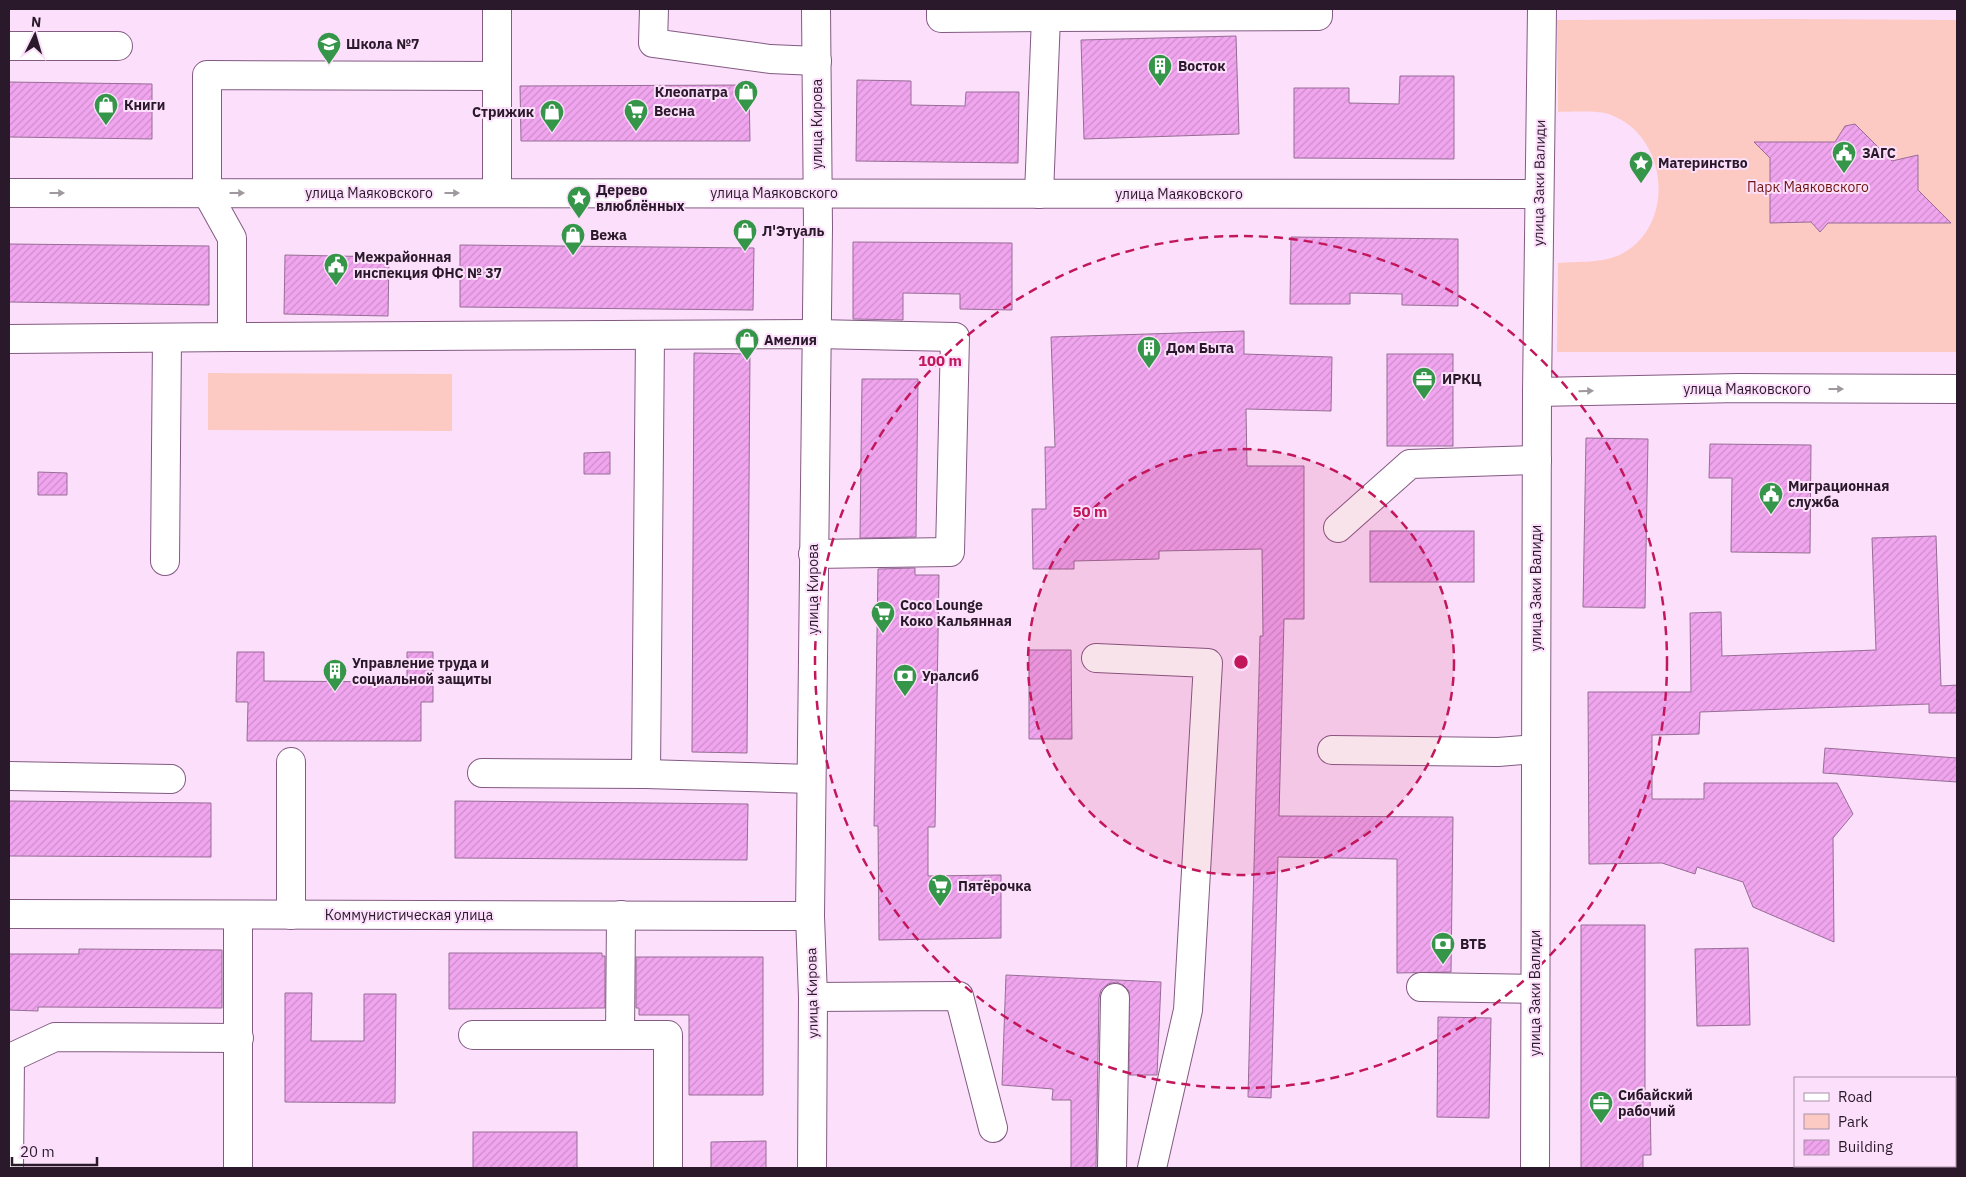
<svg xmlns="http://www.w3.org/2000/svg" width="1966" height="1177" font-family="'IBM Plex Sans',sans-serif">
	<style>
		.park { fill: #fdcac3 }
		.building { fill: url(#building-hatch); stroke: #976d96 }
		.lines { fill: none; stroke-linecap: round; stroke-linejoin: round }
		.minor-casing { stroke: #835a82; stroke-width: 30 }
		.minor { stroke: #fff; stroke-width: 28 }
		.oneway { fill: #9f989f }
		.ring { fill: none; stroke: #c2185b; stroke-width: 2.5; stroke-dasharray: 9 6 }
		.labels { text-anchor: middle; stroke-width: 4; stroke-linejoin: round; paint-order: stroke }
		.poi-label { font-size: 14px; font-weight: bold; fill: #2a192a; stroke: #fce0fb; text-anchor: start }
		.street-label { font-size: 14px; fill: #2a192a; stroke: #fce0fb }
		.park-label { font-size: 14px; fill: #701412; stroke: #fce0fb }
		.centre { fill: #c2185b; stroke: #fce0fb; stroke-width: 2.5 }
		.ring-label { font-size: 15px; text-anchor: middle; font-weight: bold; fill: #c2185b; stroke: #fce0fb; stroke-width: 4; stroke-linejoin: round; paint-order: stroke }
	</style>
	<defs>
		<pattern id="building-hatch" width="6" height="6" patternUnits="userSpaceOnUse" patternTransform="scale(1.25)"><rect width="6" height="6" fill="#f0a5ee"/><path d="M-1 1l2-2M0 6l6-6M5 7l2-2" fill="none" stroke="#ce8dcc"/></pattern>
	</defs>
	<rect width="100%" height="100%" fill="#fce0fb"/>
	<!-- park -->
	<g class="park">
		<path d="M1792,19L1957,20V352H1557L1558,263C1580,261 1605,264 1625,252C1676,221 1667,136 1611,115C1599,110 1572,112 1558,112L1557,20Z"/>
		<polygon points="208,373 452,374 452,431 208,430"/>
	</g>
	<!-- building -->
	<g class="building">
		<polygon points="1236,36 1239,134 1084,139 1081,40"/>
		<polygon points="1400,76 1454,76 1454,159 1294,158 1294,88 1349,88 1349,103 1399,104"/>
		<polygon points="857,80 911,81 911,105 965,106 966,92 1019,92 1018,163 856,161"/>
		<polygon points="9,82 152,84 152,139 9,137"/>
		<polygon points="749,85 750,141 521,141 520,86"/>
		<polygon points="1855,124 1892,161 1918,155 1918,190 1951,223 1828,223 1820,232 1811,222 1770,223 1770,158 1754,142 1835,142 1845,126"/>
		<polygon points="1291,237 1458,239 1458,306 1402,305 1402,294 1350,293 1350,304 1290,304"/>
		<polygon points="853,242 1012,243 1012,310 960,309 960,294 903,293 903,320 853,319"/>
		<polygon points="9,244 209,246 209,305 9,302"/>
		<polygon points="460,245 754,248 753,310 460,307"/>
		<polygon points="285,255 389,257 388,316 284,314"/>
		<polygon points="1244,331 1244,354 1332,357 1331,411 1246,409 1247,466 1304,466 1304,619 1284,619 1279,816 1453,817 1451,972 1397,973 1397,859 1278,857 1271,1098 1248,1097 1260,636 1263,636 1262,549 1159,551 1159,559 1074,561 1074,569 1033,569 1032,509 1046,509 1045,447 1055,447 1051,337"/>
		<polygon points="694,353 750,354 747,753 692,752"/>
		<rect x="1387" y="354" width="66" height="92"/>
		<polygon points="862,379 918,379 916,537 860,538"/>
		<polygon points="1586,438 1648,439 1645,608 1583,607"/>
		<polygon points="1710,444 1811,445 1810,553 1731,552 1732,478 1709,478"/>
		<polygon points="610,452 610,474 584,474 584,453"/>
		<polygon points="38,472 67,473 67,495 38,495"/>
		<rect x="1370" y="531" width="104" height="51"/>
		<polygon points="1936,536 1941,686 1957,685 1957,713 1929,713 1929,704 1700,712 1699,734 1652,735 1652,799 1704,799 1704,783 1837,783 1853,814 1833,838 1834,942 1753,907 1743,882 1697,867 1695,874 1662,863 1589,864 1588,692 1691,692 1690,613 1721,612 1722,656 1876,650 1872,538"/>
		<polygon points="915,568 915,575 939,575 935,827 928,827 928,876 1001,875 1001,938 879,940 878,826 874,826 878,569"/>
		<polygon points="1029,650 1071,650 1072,739 1029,739"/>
		<polygon points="237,652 264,652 264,681 407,682 407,652 433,652 433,702 421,702 421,741 247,741 248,702 236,702"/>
		<polygon points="1825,748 1957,758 1957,782 1823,773"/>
		<polygon points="9,801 211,803 211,857 9,856"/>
		<polygon points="455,801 748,804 747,860 455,858"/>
		<polygon points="1581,925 1645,925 1645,1093 1650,1093 1651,1155 1643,1155 1643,1168 1581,1168"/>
		<polygon points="1748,948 1750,1025 1697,1026 1695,949"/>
		<polygon points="79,949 222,950 222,1008 38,1007 38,1011 9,1010 9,954 79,954"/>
		<polygon points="449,953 602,953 602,956 605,956 605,1008 449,1009"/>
		<polygon points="636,957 763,957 763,1095 689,1095 689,1015 639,1015 639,1008 636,1008"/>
		<polygon points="1006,975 1161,982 1157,1075 1129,1075 1129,991 1123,985 1116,982 1108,984 1101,990 1099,998 1096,1168 1071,1168 1071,1100 1052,1100 1053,1089 1002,1085"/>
		<polygon points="285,993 312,993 311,1041 364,1041 364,994 396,994 395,1103 285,1102"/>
		<polygon points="1438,1017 1491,1018 1489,1118 1437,1117"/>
		<rect x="473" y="1132" width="104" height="36"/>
		<polygon points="766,1141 766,1168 711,1168 711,1142"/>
	</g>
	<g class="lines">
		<defs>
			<g id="minor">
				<polyline points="497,9 497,193"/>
				<polyline points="654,9 653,43 770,59 817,61"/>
				<polyline points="941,9 941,18 1046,17"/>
				<polyline points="9,46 118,46"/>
				<polyline points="9,193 1539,194"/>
				<polyline points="1039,194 1046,17 1318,16 1318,9"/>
				<polyline points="232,337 816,334 955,337 950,552 813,554"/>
				<polyline points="9,339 232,337 232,238 207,193 207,75 497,76"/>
				<polyline points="1537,392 1739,388 1957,389"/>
				<polyline points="1338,528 1410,464 1537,460"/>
				<polyline points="165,561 167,338"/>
				<polyline points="1096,658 1208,663 1188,1010 1152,1168"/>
				<polyline points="1332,750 1498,752 1536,749"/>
				<polyline points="482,773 646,774 650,335"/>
				<polyline points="646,774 811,779"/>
				<polyline points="9,776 171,779"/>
				<polyline points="9,914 810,916"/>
				<polyline points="238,915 238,1168"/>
				<polyline points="291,915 291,762"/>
				<polyline points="1421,987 1535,989"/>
				<polyline points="813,997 959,996 993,1128"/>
				<polyline points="473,1035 668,1035 668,1168"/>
				<polyline points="620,1035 621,915"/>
				<polyline points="9,1168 10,1058 55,1037 239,1038"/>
				<polyline points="812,1168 813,997 810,916 818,228 816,9"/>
				<polyline points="1112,1168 1115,998"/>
				<polyline points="1535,1168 1537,392 1542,9"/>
			</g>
		</defs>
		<!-- minor casing -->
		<use href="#minor" class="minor-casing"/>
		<!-- minor -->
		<use href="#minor" class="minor"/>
	</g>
	<!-- one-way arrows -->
	<defs><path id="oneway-solid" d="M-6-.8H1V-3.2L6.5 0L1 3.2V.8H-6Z" transform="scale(1.25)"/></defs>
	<g class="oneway">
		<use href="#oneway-solid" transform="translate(57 193)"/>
		<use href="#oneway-solid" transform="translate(237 193)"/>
		<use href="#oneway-solid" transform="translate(452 193)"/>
		<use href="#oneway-solid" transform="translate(1836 389)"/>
		<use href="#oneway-solid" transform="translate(1586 391) rotate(-1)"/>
	</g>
	<!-- distance rings -->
	<circle cx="1241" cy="662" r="213" fill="#c2185b" fill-opacity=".12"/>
	<g class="ring">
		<circle cx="1241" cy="662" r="213"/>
		<circle cx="1241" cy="662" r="426"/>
	</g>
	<!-- icons -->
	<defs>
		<symbol id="school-pin" viewBox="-11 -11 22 30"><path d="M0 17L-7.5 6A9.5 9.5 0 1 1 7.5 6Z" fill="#359548" stroke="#fce0fb"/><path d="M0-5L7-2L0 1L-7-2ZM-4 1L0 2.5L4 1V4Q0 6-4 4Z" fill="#fff"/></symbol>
		<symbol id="building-pin" viewBox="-11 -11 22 30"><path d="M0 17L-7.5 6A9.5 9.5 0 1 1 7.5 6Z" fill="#359548" stroke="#fce0fb"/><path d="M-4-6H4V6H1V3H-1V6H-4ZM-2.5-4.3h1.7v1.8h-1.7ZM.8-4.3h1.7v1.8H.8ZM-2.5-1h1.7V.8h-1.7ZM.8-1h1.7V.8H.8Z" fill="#fff"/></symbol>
		<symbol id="shop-pin" viewBox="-11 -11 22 30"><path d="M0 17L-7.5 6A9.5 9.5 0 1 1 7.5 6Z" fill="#359548" stroke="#fce0fb"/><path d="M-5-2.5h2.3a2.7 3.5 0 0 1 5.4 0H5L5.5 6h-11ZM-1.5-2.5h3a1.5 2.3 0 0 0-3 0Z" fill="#fff"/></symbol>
		<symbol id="supermarket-pin" viewBox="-11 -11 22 30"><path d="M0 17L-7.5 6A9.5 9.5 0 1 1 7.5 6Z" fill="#359548" stroke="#fce0fb"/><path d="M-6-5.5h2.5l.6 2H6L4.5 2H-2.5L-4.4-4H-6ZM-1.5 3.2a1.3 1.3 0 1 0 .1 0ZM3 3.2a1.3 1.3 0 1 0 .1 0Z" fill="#fff"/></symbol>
		<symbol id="civic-pin" viewBox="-11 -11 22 30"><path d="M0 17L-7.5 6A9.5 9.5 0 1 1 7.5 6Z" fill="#359548" stroke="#fce0fb"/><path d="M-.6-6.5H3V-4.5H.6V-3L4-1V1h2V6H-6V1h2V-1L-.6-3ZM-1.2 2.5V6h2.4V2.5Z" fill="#fff"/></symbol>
		<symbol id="sight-pin" viewBox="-11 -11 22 30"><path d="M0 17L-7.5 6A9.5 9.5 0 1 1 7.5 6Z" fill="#359548" stroke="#fce0fb"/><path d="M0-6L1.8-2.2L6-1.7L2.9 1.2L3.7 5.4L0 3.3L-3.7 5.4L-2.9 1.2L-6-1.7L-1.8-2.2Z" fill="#fff"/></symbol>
		<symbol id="office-pin" viewBox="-11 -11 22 30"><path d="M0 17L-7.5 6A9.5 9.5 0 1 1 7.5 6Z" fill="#359548" stroke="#fce0fb"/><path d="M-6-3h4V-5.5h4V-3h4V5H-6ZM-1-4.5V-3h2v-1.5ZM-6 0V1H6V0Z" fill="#fff"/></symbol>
		<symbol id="bank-pin" viewBox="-11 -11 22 30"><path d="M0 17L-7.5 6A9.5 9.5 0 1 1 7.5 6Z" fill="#359548" stroke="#fce0fb"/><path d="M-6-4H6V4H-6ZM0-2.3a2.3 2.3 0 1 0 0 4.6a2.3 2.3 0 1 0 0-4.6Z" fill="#fff"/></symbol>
	</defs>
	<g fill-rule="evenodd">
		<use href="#school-pin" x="315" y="30" width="28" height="38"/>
		<use href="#building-pin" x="1146" y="52" width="28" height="38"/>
		<use href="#shop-pin" x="732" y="78" width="28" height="38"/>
		<use href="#shop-pin" x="92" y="91" width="28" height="38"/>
		<use href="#supermarket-pin" x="622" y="97" width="28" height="38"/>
		<use href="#shop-pin" x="538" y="98" width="28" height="38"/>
		<use href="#civic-pin" x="1830" y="139" width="28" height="38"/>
		<use href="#sight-pin" x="1627" y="149" width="28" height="38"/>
		<use href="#sight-pin" x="565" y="184" width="28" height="38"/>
		<use href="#shop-pin" x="731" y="217" width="28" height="38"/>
		<use href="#shop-pin" x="559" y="221" width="28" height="38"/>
		<use href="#civic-pin" x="322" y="251" width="28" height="38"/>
		<use href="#shop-pin" x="733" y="326" width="28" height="38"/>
		<use href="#building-pin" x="1135" y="334" width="28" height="38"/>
		<use href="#office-pin" x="1410" y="365" width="28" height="38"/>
		<use href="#civic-pin" x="1757" y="480" width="28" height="38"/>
		<use href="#supermarket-pin" x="869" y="599" width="28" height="38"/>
		<use href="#building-pin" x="321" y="657" width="28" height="38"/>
		<use href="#bank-pin" x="891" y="662" width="28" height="38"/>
		<use href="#supermarket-pin" x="926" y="872" width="28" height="38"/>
		<use href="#bank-pin" x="1429" y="930" width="28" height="38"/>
		<use href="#office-pin" x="1587" y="1089" width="28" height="38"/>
	</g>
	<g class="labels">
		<!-- poi labels -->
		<g class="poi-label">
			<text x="346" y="49">Школа №7</text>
			<text x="1178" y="71">Восток</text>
			<text x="728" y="97" text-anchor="end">Клеопатра</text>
			<text x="124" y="110">Книги</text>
			<text x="654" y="116">Весна</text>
			<text x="534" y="117" text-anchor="end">Стрижик</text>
			<text x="1862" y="158">ЗАГС</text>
			<text x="1658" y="168">Материнство</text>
			<text x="596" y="195">Дерево<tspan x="596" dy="16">влюблённых</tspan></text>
			<text x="762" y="236">Л'Этуаль</text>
			<text x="590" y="240">Вежа</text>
			<text x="354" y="262">Межрайонная<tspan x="354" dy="16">инспекция ФНС № 37</tspan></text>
			<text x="764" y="345">Амелия</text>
			<text x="1166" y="353">Дом Быта</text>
			<text x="1442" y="384">ИРКЦ</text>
			<text x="1788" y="491">Миграционная<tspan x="1788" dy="16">служба</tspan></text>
			<text x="900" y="610">Coco Lounge<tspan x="900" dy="16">Коко Кальянная</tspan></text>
			<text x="352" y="668">Управление труда и<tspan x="352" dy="16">социальной защиты</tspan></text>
			<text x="922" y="681">Уралсиб</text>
			<text x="958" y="891">Пятёрочка</text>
			<text x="1460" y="949">ВТБ</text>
			<text x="1618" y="1100">Сибайский<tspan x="1618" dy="16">рабочий</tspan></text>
		</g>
		<!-- street labels -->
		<g class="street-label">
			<text transform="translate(817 124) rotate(-90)" y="5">улица Кирова</text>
			<text transform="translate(1539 183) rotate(-89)" y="5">улица Заки Валиди</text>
			<text x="369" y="198">улица Маяковского</text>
			<text x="774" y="198">улица Маяковского</text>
			<text x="1179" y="199">улица Маяковского</text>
			<text x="1747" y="394">улица Маяковского</text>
			<text transform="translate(1536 588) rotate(-90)" y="5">улица Заки Валиди</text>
			<text transform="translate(813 589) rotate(-90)" y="5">улица Кирова</text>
			<text x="409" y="920">Коммунистическая улица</text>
			<text transform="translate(812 993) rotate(-91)" y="5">улица Кирова</text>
			<text transform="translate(1535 993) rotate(-90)" y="5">улица Заки Валиди</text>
		</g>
		<!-- park labels -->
		<g class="park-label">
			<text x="1808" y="192">Парк Маяковского</text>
		</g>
	</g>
	<circle cx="1241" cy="662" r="8" class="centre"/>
	<g class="ring-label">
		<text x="940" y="366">100 m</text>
		<text x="1090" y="517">50 m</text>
	</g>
	<!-- border -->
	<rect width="1966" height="1177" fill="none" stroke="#2a192a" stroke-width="20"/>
	<!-- legend -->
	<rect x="1794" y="1077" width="162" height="90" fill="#fce0fb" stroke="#a890a7"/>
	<rect x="1804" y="1093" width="25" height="8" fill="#ffffff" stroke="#a890a7"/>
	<text x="1838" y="1102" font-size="15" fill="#2a192a">Road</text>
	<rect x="1804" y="1114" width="25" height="15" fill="#fdcac3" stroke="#a890a7"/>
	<text x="1838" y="1127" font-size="15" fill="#2a192a">Park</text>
	<rect x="1804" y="1140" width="25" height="15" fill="url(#building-hatch)" stroke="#a890a7"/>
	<text x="1838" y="1152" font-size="15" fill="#2a192a">Building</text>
	<!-- north arrow -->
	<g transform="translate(35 35) rotate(5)" stroke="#fce0fb" stroke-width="4" paint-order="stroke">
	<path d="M0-4L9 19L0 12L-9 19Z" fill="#2a192a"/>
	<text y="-8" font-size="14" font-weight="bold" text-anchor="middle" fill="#2a192a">N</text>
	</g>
	<!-- scale -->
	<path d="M12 1157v8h85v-8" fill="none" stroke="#2a192a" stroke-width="2.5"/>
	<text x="20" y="1157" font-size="15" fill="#2a192a" stroke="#fce0fb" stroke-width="4" paint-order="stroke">20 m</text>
</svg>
